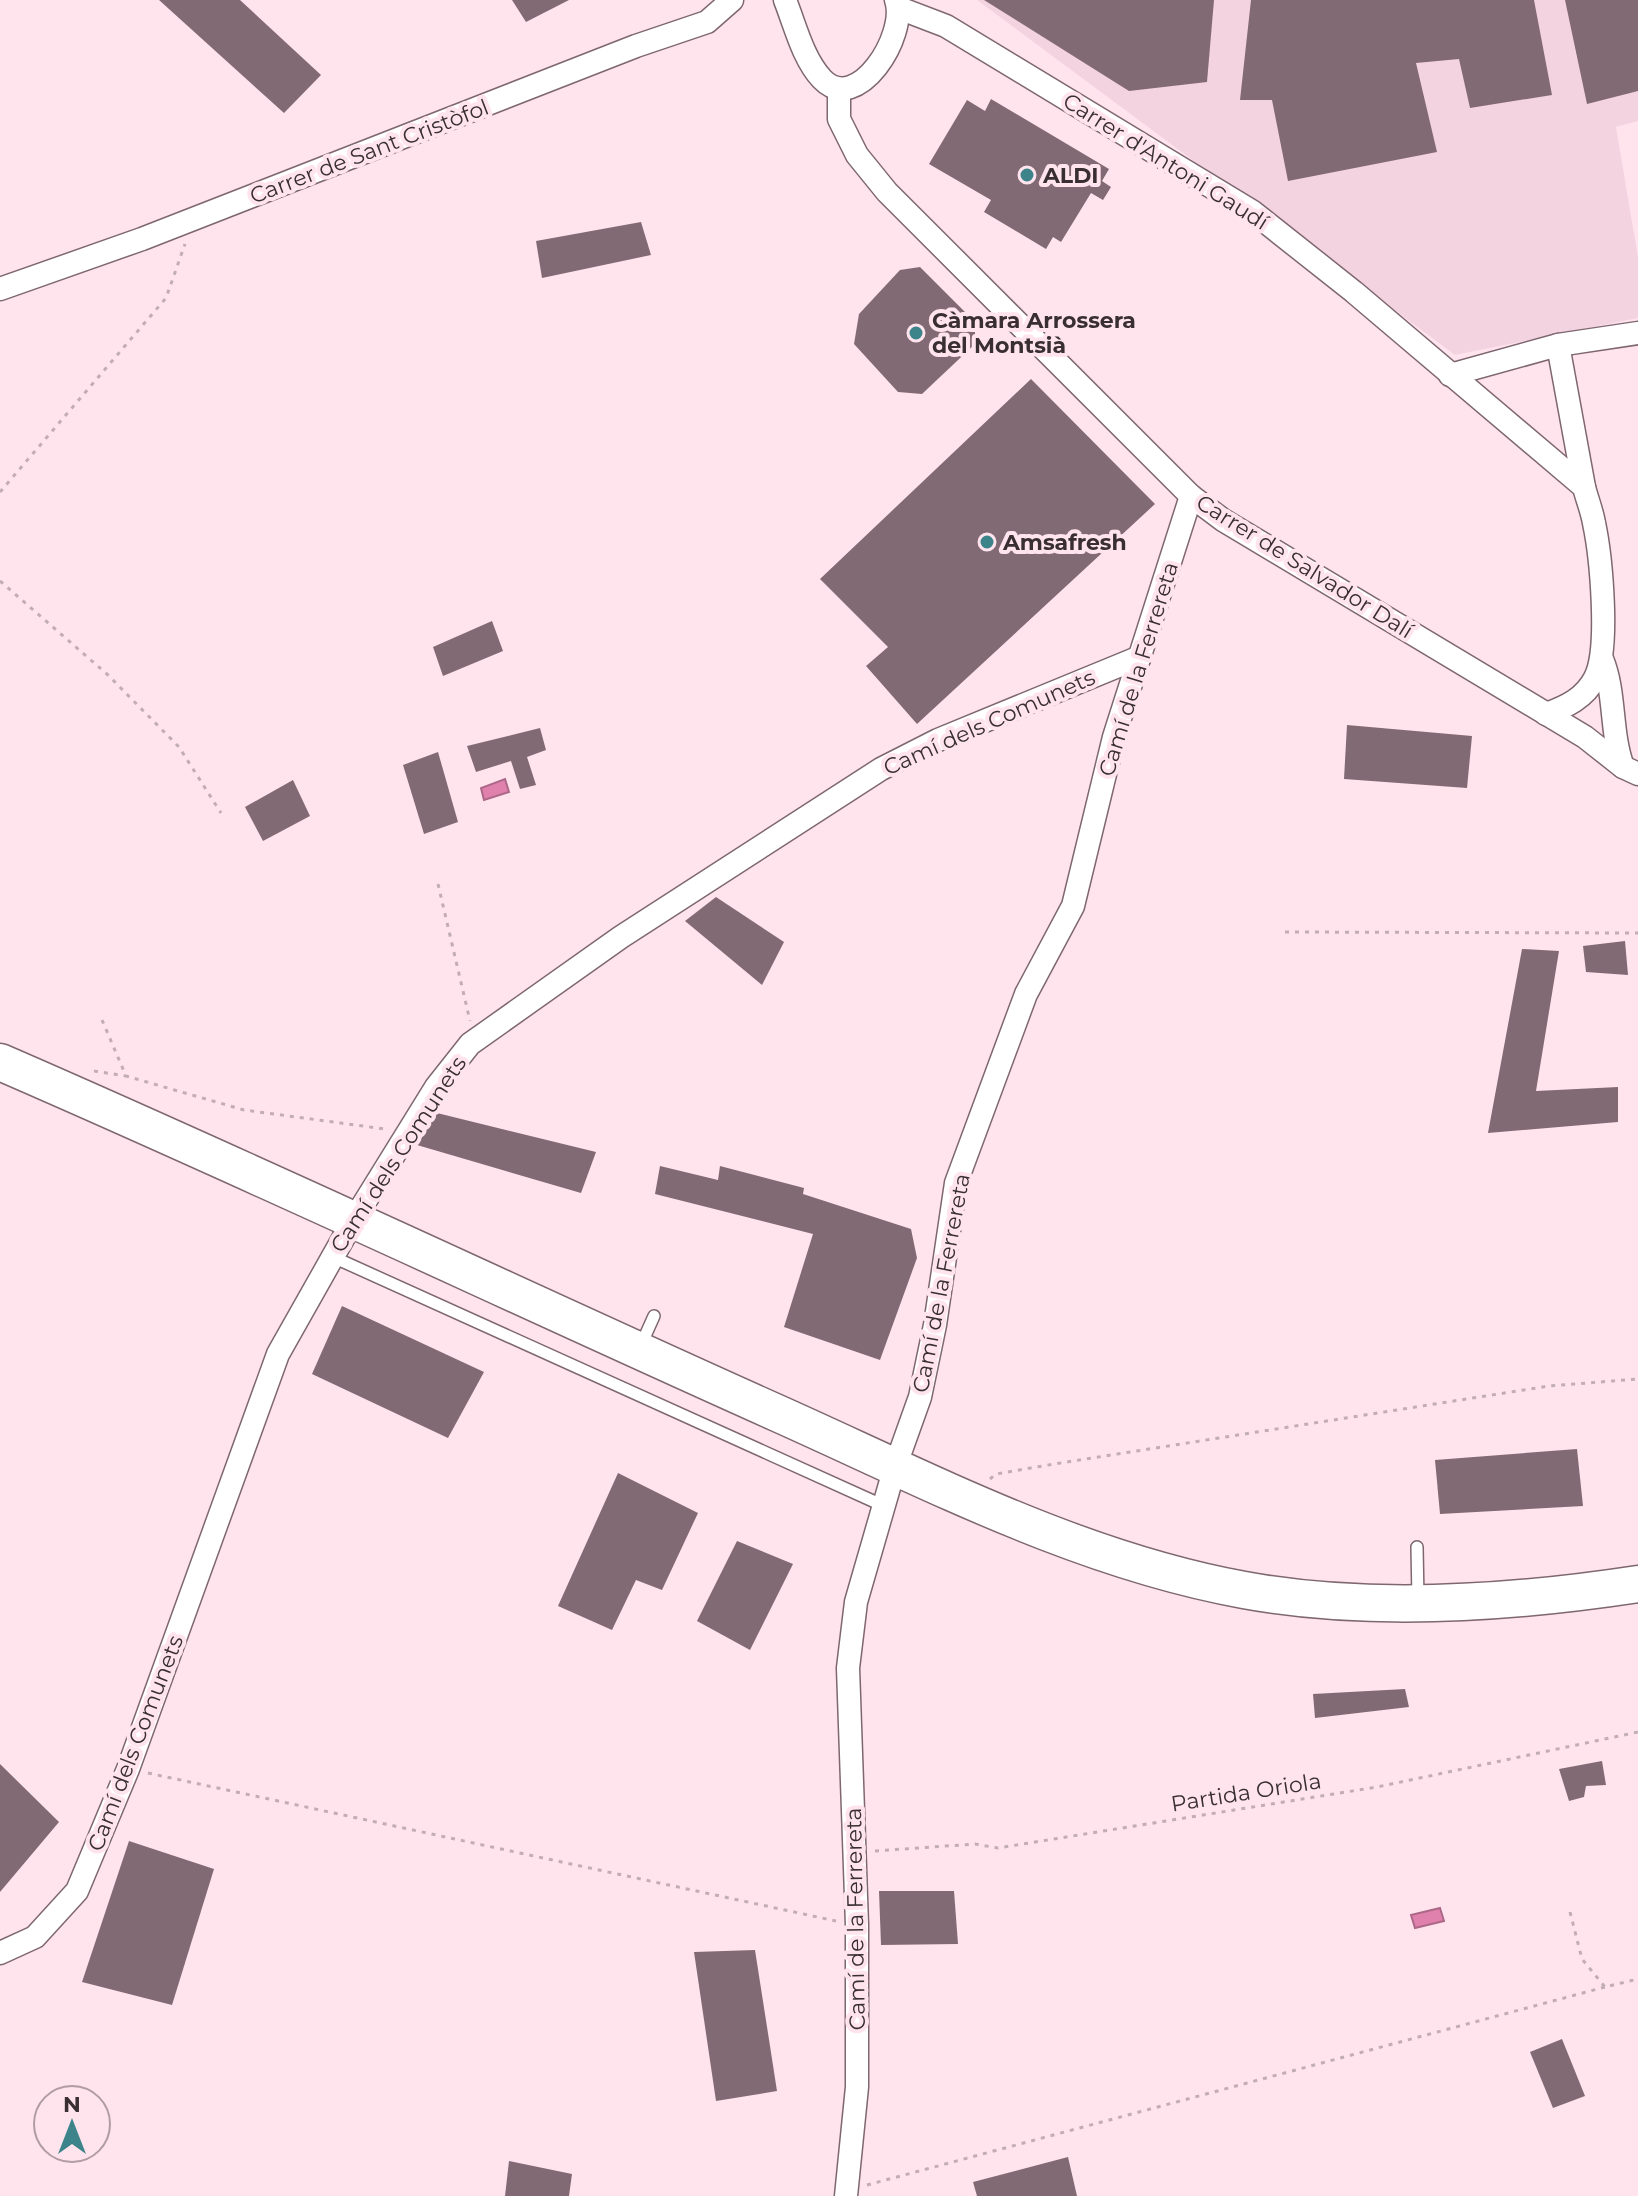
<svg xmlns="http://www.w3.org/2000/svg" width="1638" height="2196" font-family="Montserrat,sans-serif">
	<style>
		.built { fill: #f4d3e0 }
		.water { fill: #df81ac; stroke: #ad6888; stroke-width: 2 }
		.building { fill: #826a74 }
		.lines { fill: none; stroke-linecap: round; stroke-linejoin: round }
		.service-casing { stroke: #7e6770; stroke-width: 14 }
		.minor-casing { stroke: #7e6770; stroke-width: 25 }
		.primary-casing { stroke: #7e6770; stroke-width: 39 }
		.path { stroke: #c3adb5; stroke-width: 3; stroke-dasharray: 4 6; stroke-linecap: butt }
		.service { stroke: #fff; stroke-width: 11 }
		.minor { stroke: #fff; stroke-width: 22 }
		.primary { stroke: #fff; stroke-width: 36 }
		.poi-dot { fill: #3c848a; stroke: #ffe4ee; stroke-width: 3 }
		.labels { text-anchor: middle; stroke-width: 8; stroke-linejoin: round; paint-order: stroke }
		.street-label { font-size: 22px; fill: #392f33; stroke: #ffe4ee }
		.poi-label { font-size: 22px; font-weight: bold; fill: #392f33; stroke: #ffe4ee; text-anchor: start }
	</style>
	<rect width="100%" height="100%" fill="#ffe4ee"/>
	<!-- built -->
	<polygon class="built" points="977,0 1638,0 1638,121 1616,127 1638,257 1638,318 1455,355"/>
	<!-- water -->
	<g class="water">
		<polygon points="505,779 509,792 484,800 481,788"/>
		<polygon points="1440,1908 1444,1921 1415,1928 1411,1915"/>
	</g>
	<!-- building -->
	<g class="building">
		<polygon points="159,0 240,0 321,75 284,113"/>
		<polygon points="512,0 569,0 526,22"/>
		<polygon points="984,0 1214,0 1207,82 1129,91"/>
		<polygon points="1251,0 1534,0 1552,95 1470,108 1459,59 1416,63 1437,152 1288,181 1272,100 1240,100"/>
		<polygon points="1565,0 1638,0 1638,91 1587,104"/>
		<polygon points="991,99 1109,169 1102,181 1111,187 1103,200 1091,193 1061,242 1053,237 1046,249 984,212 991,200 929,164 967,100 985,111"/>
		<polygon points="641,222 651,255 542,278 536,241"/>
		<polygon points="920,267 975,322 975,344 922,394 898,392 854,344 859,314 900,270"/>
		<polygon points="1031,379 1155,504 917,724 866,666 888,647 820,579"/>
		<polygon points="492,621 503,651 443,676 433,647"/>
		<polygon points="1347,725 1472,736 1467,788 1344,779"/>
		<polygon points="540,728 546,750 527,757 536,785 520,789 511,761 476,772 467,746"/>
		<polygon points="438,752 458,822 424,834 403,765"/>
		<polygon points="293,780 310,816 263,841 245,807"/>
		<polygon points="716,897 784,942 762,985 685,921"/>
		<polygon points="1625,941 1628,975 1586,972 1583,946"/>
		<polygon points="1522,949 1559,951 1536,1091 1618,1087 1618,1122 1488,1133"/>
		<polygon points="437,1113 596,1152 581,1193 417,1145"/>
		<polygon points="660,1166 718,1180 720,1166 804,1188 803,1194 911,1229 917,1258 880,1360 784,1327 813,1234 655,1194"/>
		<polygon points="342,1306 484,1372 448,1438 312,1374"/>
		<polygon points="1577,1449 1583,1506 1440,1514 1435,1460"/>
		<polygon points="618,1473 698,1513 662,1590 636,1580 612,1630 558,1606"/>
		<polygon points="737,1541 793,1564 750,1650 697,1621"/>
		<polygon points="1405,1689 1409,1707 1315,1718 1313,1694"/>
		<polygon points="1602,1761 1606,1785 1586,1786 1584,1797 1569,1801 1559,1769"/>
		<polygon points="0,1764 59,1822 0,1892"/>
		<polygon points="129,1841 214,1869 172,2005 82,1982"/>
		<polygon points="879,1891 954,1891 958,1944 881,1945"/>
		<polygon points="755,1950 777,2091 716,2101 694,1952"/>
		<polygon points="1562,2039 1585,2096 1553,2108 1530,2052"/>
		<polygon points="1068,2157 1077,2196 977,2196 973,2182"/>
		<polygon points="509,2161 572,2174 569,2196 505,2196"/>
	</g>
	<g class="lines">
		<defs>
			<g id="service">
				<polyline points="333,1257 884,1506"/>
				<polyline points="641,1345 654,1316"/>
				<polyline points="1417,1547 1418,1599"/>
			</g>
			<g id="minor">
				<path d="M785,0C795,25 803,59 822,79C857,116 908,35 896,0"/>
				<path d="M899,8L946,26L1253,212L1354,292L1584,487C1587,499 1592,511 1594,523C1601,556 1610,649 1595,678C1585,698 1566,707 1546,714"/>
				<polyline points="839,89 839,119 857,155 887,192 1191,496 1223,520 1585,737 1623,767 1638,774"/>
				<polyline points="0,289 142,239 636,46 707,22 732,0"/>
				<polyline points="1558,345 1584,487"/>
				<polyline points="1450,375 1558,345 1638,333"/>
				<path d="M1602,659C1616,693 1610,732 1623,767"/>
				<polyline points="0,1953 35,1937 77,1891 128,1769 278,1354 353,1221 436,1087 470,1044 621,937 881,769 938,740 1140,657"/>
				<polyline points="846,2196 857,2087 857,1925 848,1668 856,1602 895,1467 920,1397 935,1325 956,1183 1026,994 1073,906 1114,737 1191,496"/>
			</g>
			<path id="primary" d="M0,1062C261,1175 518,1297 777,1413C929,1481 1079,1560 1244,1590C1369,1613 1513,1603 1638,1584"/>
		</defs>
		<!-- service casing -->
		<use href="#service" class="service-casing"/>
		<!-- minor casing -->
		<use href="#minor" class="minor-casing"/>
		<!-- primary casing -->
		<use href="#primary" class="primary-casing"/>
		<!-- path -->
		<g class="path">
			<polyline points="0,492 166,298 185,244"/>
			<polyline points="0,581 108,675 179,747 221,813"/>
			<polyline points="438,884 470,1021"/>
			<polyline points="1285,932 1638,933"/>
			<polyline points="102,1020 126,1076 244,1110 385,1129"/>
			<polyline points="94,1071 126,1076"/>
			<polyline points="990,1479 996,1474 1054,1464 1549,1386 1638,1379"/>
			<polyline points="148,1773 836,1921"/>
			<polyline points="875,1851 975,1844 998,1848 1377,1787 1638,1732"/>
			<polyline points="1570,1912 1582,1959 1605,1987 1638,1979"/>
			<polyline points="867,2185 1605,1987"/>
		</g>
		<!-- service -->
		<use href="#service" class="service"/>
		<!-- minor -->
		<use href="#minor" class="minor"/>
		<!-- primary -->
		<use href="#primary" class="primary"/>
	</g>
	<!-- markers -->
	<g class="poi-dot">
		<circle cx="1027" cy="175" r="8"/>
		<circle cx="916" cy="333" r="8"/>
		<circle cx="987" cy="542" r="8"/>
	</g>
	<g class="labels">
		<!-- street labels -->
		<g class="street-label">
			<text transform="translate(369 151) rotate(-21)" y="8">Carrer de Sant Cristòfol</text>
			<text transform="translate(1166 161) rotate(32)" y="8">Carrer d'Antoni Gaudí</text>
			<text transform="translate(1305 566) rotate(32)" y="8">Carrer de Salvador Dalí</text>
			<text transform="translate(1138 669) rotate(-73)" y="8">Camí de la Ferrereta</text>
			<text transform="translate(989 722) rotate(-24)" y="8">Camí dels Comunets</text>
			<text transform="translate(398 1154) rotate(-57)" y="8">Camí dels Comunets</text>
			<text transform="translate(941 1283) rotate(-79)" y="8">Camí de la Ferrereta</text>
			<text transform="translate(135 1743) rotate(-69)" y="8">Camí dels Comunets</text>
			<text transform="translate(1246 1792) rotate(-9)" y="8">Partida Oriola</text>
			<text transform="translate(855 1919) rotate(-91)" y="8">Camí de la Ferrereta</text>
		</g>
		<!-- poi labels -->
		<g class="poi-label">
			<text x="1043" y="183">ALDI</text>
			<text x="932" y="328">Càmara Arrossera<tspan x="932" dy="25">del Montsià</tspan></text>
			<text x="1003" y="550">Amsafresh</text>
		</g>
	</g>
	<!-- north arrow -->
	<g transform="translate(72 2124)"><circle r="38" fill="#ffe4ee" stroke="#b09ca3" stroke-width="2"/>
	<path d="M0-6L14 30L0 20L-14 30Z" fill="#3c848a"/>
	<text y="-12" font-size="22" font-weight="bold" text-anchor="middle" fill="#392f33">N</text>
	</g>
</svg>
